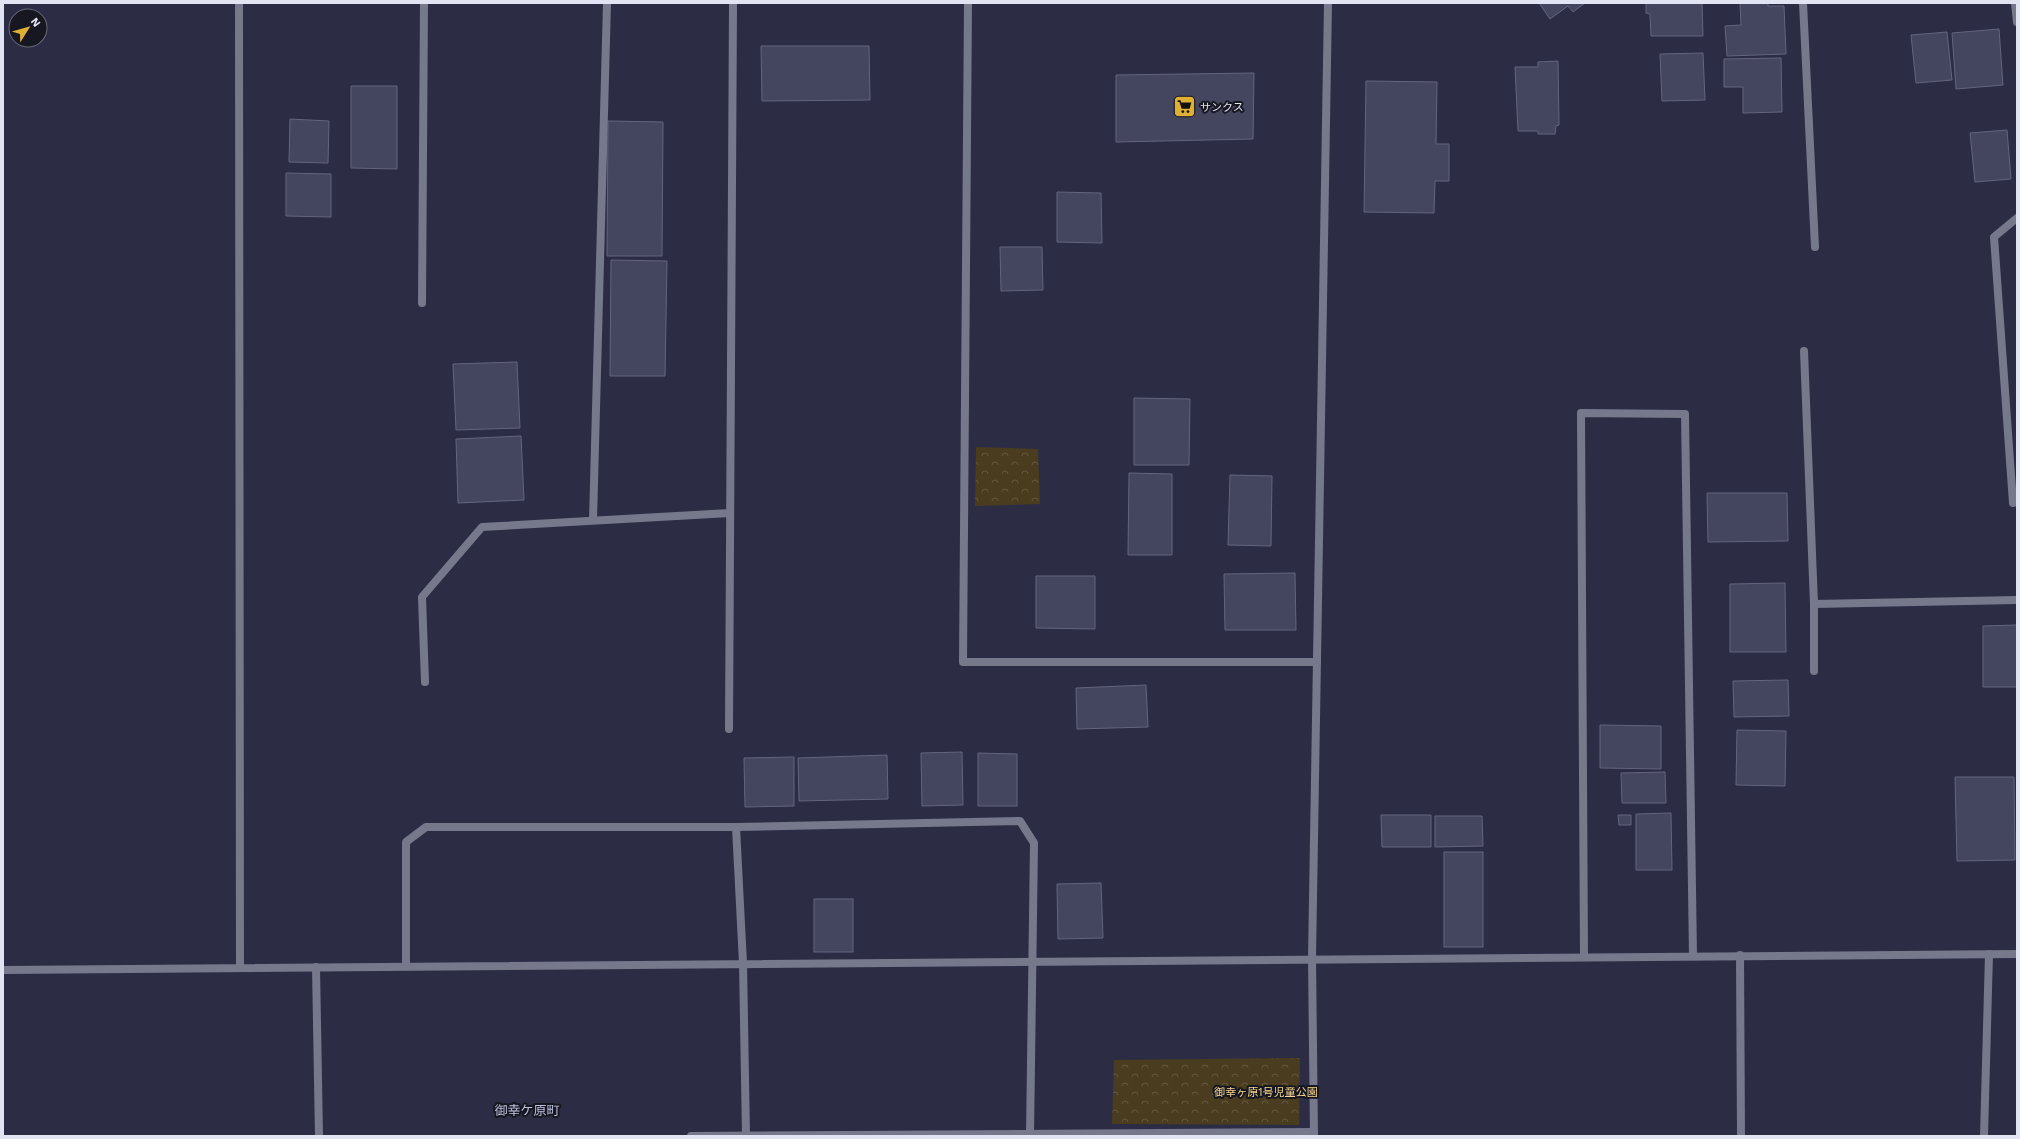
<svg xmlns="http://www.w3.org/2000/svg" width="2020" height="1139" font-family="'Work Sans','Noto Sans JP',sans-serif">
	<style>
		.park { fill: url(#park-crowns) }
		.building { fill: #44455e; stroke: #63657f }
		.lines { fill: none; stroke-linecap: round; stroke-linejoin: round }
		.minor { stroke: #76788c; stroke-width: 8 }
		.tertiary { stroke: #76788c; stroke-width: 8 }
		.labels { text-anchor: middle; stroke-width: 4; stroke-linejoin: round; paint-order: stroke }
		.poi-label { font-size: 11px; fill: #e2e3f3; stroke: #161721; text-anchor: start }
		.park-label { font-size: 11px; fill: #f7d68d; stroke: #161721 }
		.quarter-label { font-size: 13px; fill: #bec1de; stroke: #161721 }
	</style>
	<defs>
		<pattern id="park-crowns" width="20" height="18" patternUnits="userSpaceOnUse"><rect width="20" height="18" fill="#493c1f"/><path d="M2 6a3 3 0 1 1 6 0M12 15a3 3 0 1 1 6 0" fill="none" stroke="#635840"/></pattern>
	</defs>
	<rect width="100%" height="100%" fill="#2c2d44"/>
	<!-- park -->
	<g class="park">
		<polygon points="976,447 1038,449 1040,504 975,506"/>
		<polygon points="1300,1058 1299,1125 1112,1124 1114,1060"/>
	</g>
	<!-- building -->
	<g class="building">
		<polygon points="1539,3 1585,3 1573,12 1568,6 1550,19"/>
		<polygon points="1646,3 1702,3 1703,36 1651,36 1650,14 1646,13"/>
		<polygon points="1740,3 1768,3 1768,6 1784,6 1786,54 1727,56 1725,26 1741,25"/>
		<polygon points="1999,29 2003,85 1956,89 1952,33"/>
		<polygon points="1947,32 1952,80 1916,83 1911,35"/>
		<polygon points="761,46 869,46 870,100 762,101"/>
		<polygon points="1703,53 1705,100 1662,101 1660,54"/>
		<polygon points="1781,58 1782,112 1743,113 1743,87 1724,87 1724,59"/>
		<polygon points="1558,61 1559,125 1556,126 1555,134 1538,134 1538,131 1518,131 1515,67 1538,67 1538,62"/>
		<polygon points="1254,73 1253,139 1116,142 1116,75"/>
		<polygon points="1366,81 1437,82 1436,144 1449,144 1449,181 1435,181 1434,213 1364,212"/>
		<polygon points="351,86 397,86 397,169 351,168"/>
		<polygon points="290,119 329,121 328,163 289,162"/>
		<polygon points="608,121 663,122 662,256 607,256"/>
		<polygon points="2007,130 2011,179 1975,182 1970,133"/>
		<polygon points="286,173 331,174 331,217 286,216"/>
		<polygon points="1057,192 1101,193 1102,243 1057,242"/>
		<polygon points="1000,247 1042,247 1043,290 1001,291"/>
		<polygon points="611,260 667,261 665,376 610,376"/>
		<polygon points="517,362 520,428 456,430 453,364"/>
		<polygon points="1134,398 1190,399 1189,465 1134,465"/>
		<polygon points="521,436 524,500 458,503 456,439"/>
		<polygon points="1129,473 1172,474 1172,555 1128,555"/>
		<polygon points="1230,475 1272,476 1271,546 1228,545"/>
		<polygon points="1707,493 1787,493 1788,541 1708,542"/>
		<polygon points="1295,573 1296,630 1225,630 1224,574"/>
		<polygon points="1036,576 1095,576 1095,629 1036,628"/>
		<polygon points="1785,583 1786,652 1730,652 1730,584"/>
		<polygon points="2017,625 2017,687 1983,687 1983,626"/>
		<polygon points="1788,680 1789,716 1734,717 1733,681"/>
		<polygon points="1146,685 1148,727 1077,729 1076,688"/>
		<polygon points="1600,725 1661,726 1661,769 1600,768"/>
		<polygon points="1737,730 1786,731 1785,786 1736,785"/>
		<polygon points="962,752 963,805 922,806 921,753"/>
		<polygon points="978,753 1017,754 1017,806 978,806"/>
		<polygon points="887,755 888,799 799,801 798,758"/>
		<polygon points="794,757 794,806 745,807 744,758"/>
		<polygon points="1665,772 1666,803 1622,803 1621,773"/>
		<polygon points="1955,777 2014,777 2015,860 1957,861"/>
		<polygon points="1671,813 1672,870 1636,870 1636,814"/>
		<polygon points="1381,815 1431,815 1431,847 1382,847"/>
		<polygon points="1618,815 1631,815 1631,825 1619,825"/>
		<polygon points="1435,816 1482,816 1483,846 1435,847"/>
		<rect x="1444" y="852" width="39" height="95"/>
		<polygon points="1101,883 1103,938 1058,939 1057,884"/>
		<rect x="814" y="899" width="39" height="53"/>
	</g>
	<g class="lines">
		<!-- minor -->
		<g class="minor">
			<polyline points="239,3 240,968"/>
			<polyline points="968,3 963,662 1317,662"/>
			<polyline points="1803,3 1815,247"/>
			<polyline points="2015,3 2017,22"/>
			<polyline points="422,303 424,3"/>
			<polyline points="1804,351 1814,604 2017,600"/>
			<polyline points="2013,503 1994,237 2017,218"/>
			<polyline points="593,520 607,3"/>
			<polyline points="1814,671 1814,604"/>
			<polyline points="425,682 422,597 482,527 730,513"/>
			<polyline points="729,729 733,3"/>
			<polyline points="736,827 743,963 746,1136"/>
			<polyline points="1740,955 1741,1136"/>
			<polyline points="1584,956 1581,413 1685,414 1693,956"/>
			<polyline points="406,966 406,842 426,827 736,827 1020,821 1034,843 1030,1136"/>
			<polyline points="316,967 319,1136"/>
			<polyline points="3,970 2017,954"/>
			<polyline points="691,1136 1314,1132"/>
			<polyline points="1984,1136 1989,954"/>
		</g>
		<!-- tertiary -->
		<polyline class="tertiary" points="1314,1136 1312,958 1328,3"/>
	</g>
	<!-- icons -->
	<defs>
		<symbol id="supermarket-square" viewBox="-11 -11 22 22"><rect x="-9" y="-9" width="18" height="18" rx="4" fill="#e0b034" stroke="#161721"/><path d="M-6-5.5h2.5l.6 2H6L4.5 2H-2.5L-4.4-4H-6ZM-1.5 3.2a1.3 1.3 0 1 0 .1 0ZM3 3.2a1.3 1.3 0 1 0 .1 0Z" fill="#111"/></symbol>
	</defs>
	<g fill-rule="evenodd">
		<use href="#supermarket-square" x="1172" y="94" width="25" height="25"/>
	</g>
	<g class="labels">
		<!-- poi labels -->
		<g class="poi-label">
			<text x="1200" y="111">サンクス</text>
		</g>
		<!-- park labels -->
		<g class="park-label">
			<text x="1266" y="1096">御幸ヶ原1号児童公園</text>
		</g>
		<!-- quarter labels -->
		<g class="quarter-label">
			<text x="527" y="1115">御幸ケ原町</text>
		</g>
	</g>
	<!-- border -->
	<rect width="2020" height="1139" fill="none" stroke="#e2e3f3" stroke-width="8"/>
	<!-- north arrow -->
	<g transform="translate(28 28) rotate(53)"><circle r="19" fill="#161721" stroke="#686975"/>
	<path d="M0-3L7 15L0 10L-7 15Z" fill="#e0b034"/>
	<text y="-6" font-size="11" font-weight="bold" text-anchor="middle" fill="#e2e3f3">N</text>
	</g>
</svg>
